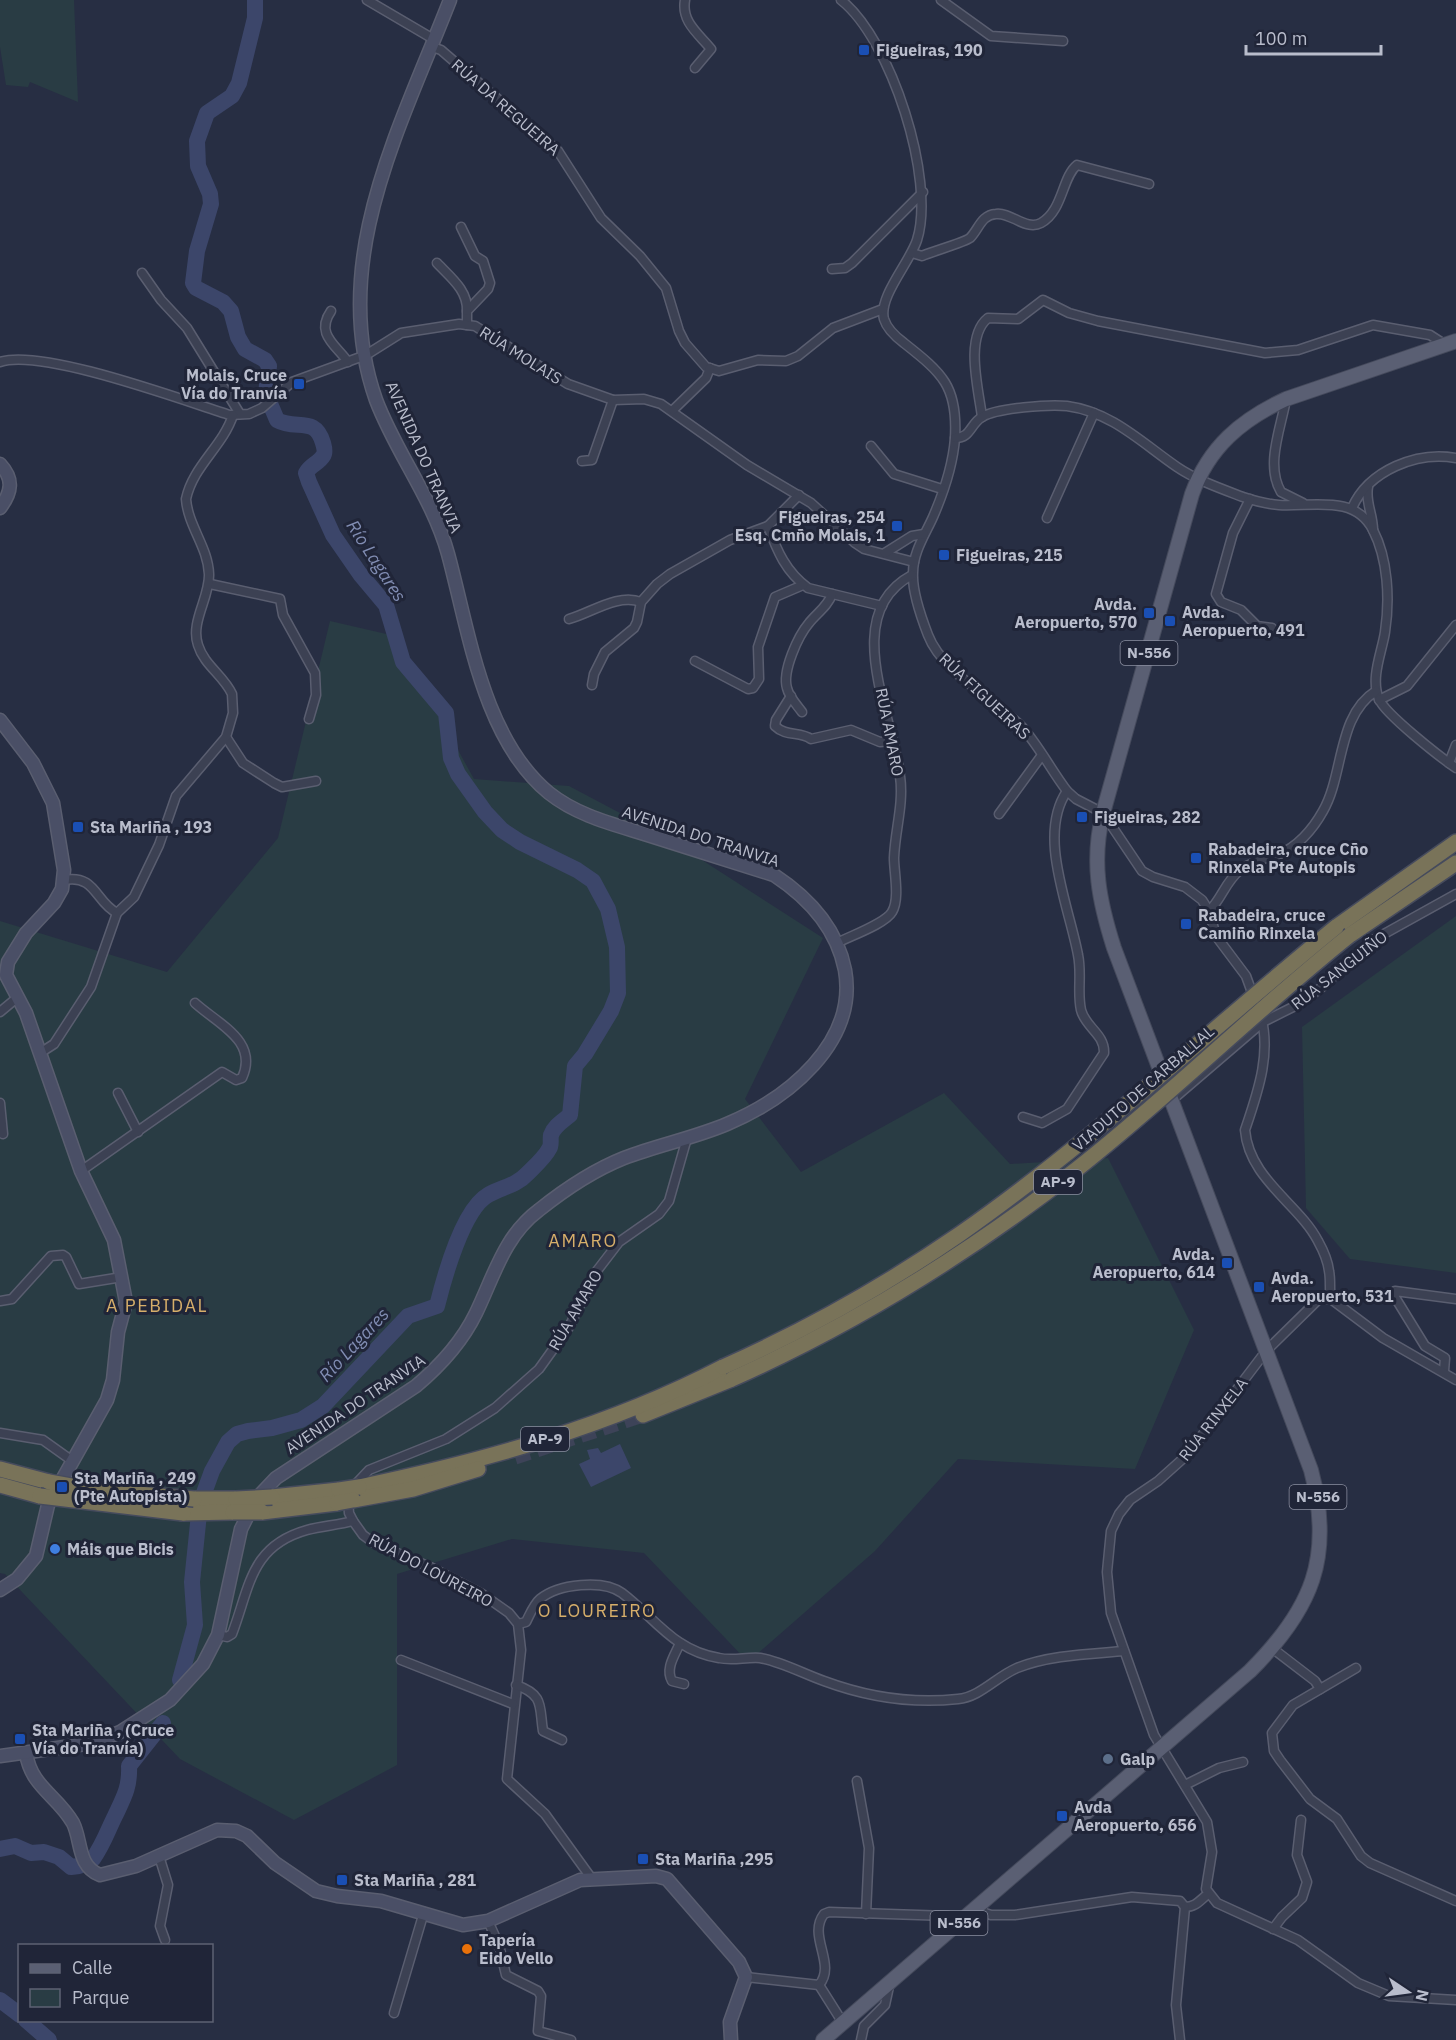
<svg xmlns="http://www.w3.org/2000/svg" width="1456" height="2040" font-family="'IBM Plex Sans',sans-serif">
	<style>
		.green { fill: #293c44 }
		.water { fill: #3c466a }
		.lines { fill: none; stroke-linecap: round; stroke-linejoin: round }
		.river { stroke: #3c466a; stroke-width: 16 }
		.highway-tunnel { stroke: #3d4358; stroke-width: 15; stroke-dasharray: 15 8; stroke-linecap: butt }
		.street-casing { stroke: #5a5e70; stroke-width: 11 }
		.secondary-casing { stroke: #5a5e70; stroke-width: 15 }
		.primary-casing { stroke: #454a5c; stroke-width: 16 }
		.highway-casing { stroke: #464b5d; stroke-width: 18 }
		.street { stroke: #3c4153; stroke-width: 8 }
		.secondary { stroke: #4a4f66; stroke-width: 12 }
		.primary { stroke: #5a5f73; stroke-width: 14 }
		.highway { stroke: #797359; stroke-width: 15 }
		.highway-bridge-casing { stroke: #464b5d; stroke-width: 18; stroke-linecap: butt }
		.highway-bridge { stroke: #797359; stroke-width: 15 }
		.transit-dot { fill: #1a4fb4; stroke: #202538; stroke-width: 2 }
		.shop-dot { fill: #3f7fe0; stroke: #202538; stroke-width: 2 }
		.service-dot { fill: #5c6f8a; stroke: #202538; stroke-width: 2 }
		.food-dot { fill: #e8710a; stroke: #202538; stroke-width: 2 }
		.labels { text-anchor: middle; stroke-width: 6; stroke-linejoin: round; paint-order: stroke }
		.shield { fill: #202538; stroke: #8b8fa0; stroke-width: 1.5 }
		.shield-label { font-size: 15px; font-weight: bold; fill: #b9bdcc }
		.poi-label { font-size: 16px; font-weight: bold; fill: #b9bdcc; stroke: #202538; text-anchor: start }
		.street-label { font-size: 16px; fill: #b9bdcc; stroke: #202538 }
		.water-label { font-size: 18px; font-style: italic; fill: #818db3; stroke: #202538 }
		.neighbourhood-label { font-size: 18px; letter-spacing: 1.5px; fill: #d6ae6a; stroke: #202538 }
	</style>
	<rect width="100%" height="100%" fill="#272e43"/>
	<!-- green -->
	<g class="green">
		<polygon points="0,0 74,0 78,102 30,82 28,87 6,85 0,47"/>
		<polygon points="330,621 395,636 474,779 569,786 671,840 823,938 745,1099 801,1172 944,1093 1010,1164 1108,1158 1194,1330 1135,1469 958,1459 875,1551 748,1662 644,1553 512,1539 397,1574 397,1765 294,1820 180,1759 5,1574 0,1573 0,921 167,972 278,838"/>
		<polygon points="1456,916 1456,1273 1350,1259 1306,1208 1302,1027"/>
	</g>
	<!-- water -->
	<polygon class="water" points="620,1444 631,1468 591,1487 579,1464 590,1459 587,1450 598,1448 601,1453"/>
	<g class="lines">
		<!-- river -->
		<g class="river">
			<path d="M180,1680L195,1625L192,1582L200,1504L212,1471L228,1442L237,1434L248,1431L272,1428L301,1420L323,1406L408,1316L437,1306C444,1278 463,1209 488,1195C502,1187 516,1186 528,1173C535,1166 545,1157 549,1149C552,1145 550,1140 551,1135C554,1126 563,1121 570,1115L575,1066L585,1054L611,1011L618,993L617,947L608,909L593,881L577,870L520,842L502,830L485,812L458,774L451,758L446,713L403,662L386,605L360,574L333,535L309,482L306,473C310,465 319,463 323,456C326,452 324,447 323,443C315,415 296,431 277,420L266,394L269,366L265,360L245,349L238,337L231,311L223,302L196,288L193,283L197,251L211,204L210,194L198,166L197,141L207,113L232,96L239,83L255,18V0"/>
			<polyline points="0,1849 15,1846 31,1853 44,1852 59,1857 71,1867 79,1866"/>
			<path d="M93,1859C104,1843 107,1832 115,1816C124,1797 130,1787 129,1766L163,1723"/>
			<polyline points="0,2000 20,2015"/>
			<polyline points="26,2020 49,2040"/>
		</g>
		<!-- highway-tunnel -->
		<polyline class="highway-tunnel" points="515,1457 643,1415"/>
		<defs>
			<g id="street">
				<polyline points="367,0 435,40"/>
				<path d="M685,0C681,22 699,34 711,49L695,68"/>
				<path d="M841,0C891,39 936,180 917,240C910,262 878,297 884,319C887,329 896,337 904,343C942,373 958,386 955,438C953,464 943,494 933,517C925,535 913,552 913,573C912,591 921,617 928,635C942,672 994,699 1022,727C1039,746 1051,770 1067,791L1076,799L1103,813L1142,871L1153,877L1185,887L1202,900L1209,911L1216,936L1246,976L1254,998"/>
				<polyline points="941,0 991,36 1063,41"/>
				<polyline points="432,47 441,50 558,151 601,218 640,256 666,288 679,331 685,343 706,367 719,371 758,360 786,361 798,356 833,328 883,309"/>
				<polyline points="461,227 475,256 483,261 490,283 488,289 467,311 467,325"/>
				<path d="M912,253L922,256C931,252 965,242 970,238C979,229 981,215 996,214C1011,212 1026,231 1041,223C1063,211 1062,177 1077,165L1149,184"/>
				<path d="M437,263C450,277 468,290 467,311"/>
				<polyline points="832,269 845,268 852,263 923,192"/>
				<polyline points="142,273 161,300 187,328 240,414"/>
				<path d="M331,311C315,334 336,345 348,362"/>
				<path d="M0,362C42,348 182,400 230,415L249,414L262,408L292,382L366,355L401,333L459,324L475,326L568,384L613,400L644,399L661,404L747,465L811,503L855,543L864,549L914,562"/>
				<path d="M1286,399C1281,428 1265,465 1281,492L1303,503"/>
				<polyline points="673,410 706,378 710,368"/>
				<path d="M982,417C979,391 964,337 988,318L1018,319L1043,300L1069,313L1098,321L1265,353L1298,350L1373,325L1430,335L1444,344"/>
				<path d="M955,438C971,438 970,424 982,417C997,408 1050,404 1067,406C1112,412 1142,443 1177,467C1196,480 1222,489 1243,497C1255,501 1266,504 1279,505C1312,507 1355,494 1373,530C1388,559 1390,599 1385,632C1382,652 1370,678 1379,699C1385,714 1440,757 1456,768"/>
				<polyline points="871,446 894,474 942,489"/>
				<polyline points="582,461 592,460 613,400"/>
				<path d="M1368,487C1365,502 1373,514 1373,530"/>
				<polyline points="1250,499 1233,533 1216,594 1221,602 1241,610 1257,626 1272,628"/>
				<path d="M1352,508C1369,470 1417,451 1456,458"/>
				<polyline points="1047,518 1094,413"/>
				<path d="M768,526C777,551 786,572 808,588L882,606"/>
				<polyline points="885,553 912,536 924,534"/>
				<polyline points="210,584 280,599 283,615 315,673 316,695 309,719"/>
				<path d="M569,619C591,613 618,593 641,602"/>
				<polyline points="695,661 748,689 753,688 759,679 758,647 775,597 803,585"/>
				<polyline points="592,685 594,674 605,652 634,628 637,622 641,602 657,584 670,574 730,540 768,526 799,495"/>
				<path d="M791,696L776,720L775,726C786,737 800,731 811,739L851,730L880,742L891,741"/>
				<polyline points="1379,700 1407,686 1456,625"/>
				<path d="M802,712C797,705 789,697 787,688C782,671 798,636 809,623C817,613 828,606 832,594"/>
				<polyline points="226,737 243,763 274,783 282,787 316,781"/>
				<polyline points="1449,763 1456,745"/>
				<polyline points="999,814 1042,755"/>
				<path d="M64,880C96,874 95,902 117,913"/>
				<path d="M1209,911C1221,900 1226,881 1239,871C1251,862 1263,859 1277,855C1297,848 1313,829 1323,811C1344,775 1337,715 1376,691"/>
				<path d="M837,943C850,936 885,924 892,912C900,899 894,872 894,858C895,830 904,804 900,776C893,715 839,614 912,575"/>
				<path d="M1259,1010C1273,1050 1258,1092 1245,1130C1249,1179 1299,1204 1318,1241C1323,1250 1328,1262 1329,1271C1331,1281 1329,1290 1331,1299"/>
				<polyline points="0,1012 18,997"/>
				<path d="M40,1053L54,1044L91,987L117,913L134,897L159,845L176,796L226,737L233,713L232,694C224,676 204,665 198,645C190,622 210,597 209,574C208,547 188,526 186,499C193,466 223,446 233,415"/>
				<polyline points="118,1093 138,1132"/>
				<polyline points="1172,1100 1263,1022 1299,1004 1322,987 1375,939 1456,894"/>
				<polyline points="0,1103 3,1134"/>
				<path d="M1023,1117L1042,1123L1067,1109L1104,1053C1105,1034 1085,1027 1081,1010C1077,992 1082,974 1078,955C1069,906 1037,835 1067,791"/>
				<path d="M81,1171L222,1072L236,1080L242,1078C259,1041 218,1024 195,1003"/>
				<polyline points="0,1301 12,1299 51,1256 63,1255 66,1257 79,1284 122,1277"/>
				<polyline points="1444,1371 1445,1358 1425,1346 1393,1294 1395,1291 1456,1299"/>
				<polyline points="1456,1380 1383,1338 1331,1299 1319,1299 1266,1351 1187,1455 1158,1481 1130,1500 1119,1514 1111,1531 1107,1572 1111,1613 1154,1735 1207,1822 1212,1852 1206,1889 1217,1903 1298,1940 1358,1983 1389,1996 1456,2000"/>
				<polyline points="0,1433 43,1440 71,1460"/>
				<polyline points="353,1487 369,1470 446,1439 495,1408 539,1369 569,1327 596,1272 619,1242 659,1214 669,1201 687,1138"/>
				<polyline points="348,1499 349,1513 353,1521 363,1535 374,1543 430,1567 482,1594 509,1613 518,1624 521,1650 507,1779 545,1814 592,1879"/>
				<path d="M518,1624L526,1622C530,1614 534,1604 540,1599C558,1584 603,1579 622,1593C655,1618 674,1651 719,1658C732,1661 746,1657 760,1658C780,1661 804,1674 824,1681C867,1697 912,1704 958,1699C980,1697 996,1677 1017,1668C1049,1655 1090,1654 1124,1651"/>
				<path d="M218,1635L227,1637L232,1634C250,1587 250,1546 307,1530C322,1526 338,1525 353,1521"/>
				<path d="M680,1643C675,1655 665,1668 672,1681L684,1684"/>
				<polyline points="1272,1648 1315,1681 1320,1689"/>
				<polyline points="401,1660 513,1704"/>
				<polyline points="1356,1668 1293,1705 1272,1733 1274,1751 1280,1760 1310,1799 1337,1819 1361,1856 1370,1863 1456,1901"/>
				<path d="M516,1685C545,1695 539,1707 543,1731L562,1740"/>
				<polyline points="857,1781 869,1848 866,1914"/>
				<polyline points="1185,1785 1219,1768 1243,1762"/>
				<polyline points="159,1856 168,1885 160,1926 165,1940"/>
				<path d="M979,1905L985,1913L991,1915H1015L1132,1897L1180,1901L1185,1907C1196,1907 1200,1900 1208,1894"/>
				<polyline points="488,1921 499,1945 506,1975 538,1991 541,1996 538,2031 571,2040"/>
				<polyline points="1273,1929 1282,1917 1302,1898 1307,1882 1297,1855 1301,1820"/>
				<path d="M746,1977L819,1985C837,1964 807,1936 824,1914L829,1912L948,1916L956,1925"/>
				<polyline points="819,1985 843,2023"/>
				<polyline points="394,2013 424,1912"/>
				<polyline points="861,2040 864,2026 885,2005 890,1982"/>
				<polyline points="1180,2040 1176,2005 1185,1907"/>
			</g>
			<g id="secondary">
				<path d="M0,464C14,479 12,492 0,508"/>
				<polyline points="0,720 33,763 53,803 64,870 62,889 54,903 26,933 8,962 6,975 26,1013 81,1171 114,1240 126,1302 118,1332 113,1380 107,1400 48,1505 36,1556 17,1579 0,1590"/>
				<path d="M26,1753C31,1787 57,1795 73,1823C82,1841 77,1866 100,1875L136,1866L217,1830L236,1831L247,1836L275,1863L316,1891L337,1896L381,1901L463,1925L488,1921L580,1880L656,1876L667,1879L739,1962L746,1977L730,2022L731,2040"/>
				<path d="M0,1756L93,1743L120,1732L170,1700L203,1664L218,1635L241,1529L256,1499L276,1478L416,1386C441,1365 462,1342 476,1313C494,1276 504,1236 539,1210C564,1190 594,1170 624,1158C658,1145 694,1138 727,1124C787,1099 858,1043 845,970C837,929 809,898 774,875C734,862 694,850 654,837C617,825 579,817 549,793C483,739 469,631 448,554C433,499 396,453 376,400C327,262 401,126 450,0"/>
			</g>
			<path id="primary" d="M823,2040L1250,1671C1312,1609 1334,1557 1311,1470L1114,948C1099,901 1091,862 1103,813L1192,494C1209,447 1241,420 1286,399L1456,341"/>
			<g id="highway">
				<polyline points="1336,927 1456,842"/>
				<polyline points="1350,935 1456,863"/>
				<polyline points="643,1415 732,1379"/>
				<polyline points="0,1469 49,1482"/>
				<polyline points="0,1485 40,1496"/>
				<path d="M359,1487C484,1461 610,1426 723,1367"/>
				<polyline points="272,1497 339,1490"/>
				<polyline points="194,1499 236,1499"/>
				<polyline points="353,1500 413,1489 478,1469"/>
				<polyline points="262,1512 337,1503"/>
				<polyline points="183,1513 233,1512"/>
			</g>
		</defs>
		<!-- street casing -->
		<use href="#street" class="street-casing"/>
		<!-- secondary casing -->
		<use href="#secondary" class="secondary-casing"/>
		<!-- primary casing -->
		<use href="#primary" class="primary-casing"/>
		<!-- highway casing -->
		<use href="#highway" class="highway-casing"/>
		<!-- street -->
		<use href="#street" class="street"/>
		<!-- secondary -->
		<use href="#secondary" class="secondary"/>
		<!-- primary -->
		<use href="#primary" class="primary"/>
		<!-- highway -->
		<use href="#highway" class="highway"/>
		<defs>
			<g id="highway-bridge">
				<path d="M723,1367C806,1330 886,1285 960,1234C1093,1141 1211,1029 1336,927"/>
				<path d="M732,1379C855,1324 971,1252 1077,1169C1171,1095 1256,1010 1350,935"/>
				<polyline points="49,1482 93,1490 194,1499"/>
				<polyline points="339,1490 359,1487"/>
				<polyline points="40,1496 183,1513"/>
				<polyline points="236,1499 272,1497"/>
				<polyline points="337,1503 353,1500"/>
				<polyline points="233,1512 262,1512"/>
			</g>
		</defs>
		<!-- highway-bridge casing -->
		<use href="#highway-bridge" class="highway-bridge-casing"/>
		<!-- highway-bridge -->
		<use href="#highway-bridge" class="highway-bridge"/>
	</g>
	<!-- markers -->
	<g class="transit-dot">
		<rect x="858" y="44" width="12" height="12" rx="3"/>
		<rect x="293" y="378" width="12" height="12" rx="3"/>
		<rect x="891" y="520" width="12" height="12" rx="3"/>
		<rect x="938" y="549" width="12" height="12" rx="3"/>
		<rect x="1143" y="607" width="12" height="12" rx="3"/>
		<rect x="1164" y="615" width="12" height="12" rx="3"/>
		<rect x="1076" y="811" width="12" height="12" rx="3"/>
		<rect x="72" y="821" width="12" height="12" rx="3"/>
		<rect x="1190" y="852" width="12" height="12" rx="3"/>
		<rect x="1180" y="918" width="12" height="12" rx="3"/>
		<rect x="1221" y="1257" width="12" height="12" rx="3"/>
		<rect x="1253" y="1281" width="12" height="12" rx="3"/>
		<rect x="56" y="1481" width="12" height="12" rx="3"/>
		<rect x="14" y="1733" width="12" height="12" rx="3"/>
		<rect x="1056" y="1810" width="12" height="12" rx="3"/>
		<rect x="637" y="1853" width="12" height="12" rx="3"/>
		<rect x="336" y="1874" width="12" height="12" rx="3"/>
	</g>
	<circle class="shop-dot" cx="55" cy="1549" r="6"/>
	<circle class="service-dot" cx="1108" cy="1759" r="6"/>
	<circle class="food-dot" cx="467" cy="1949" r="6"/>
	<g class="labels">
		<!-- shield labels -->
		<g class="shield">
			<rect x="1120.5" y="641" width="57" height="24" rx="4.5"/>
			<rect x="1034" y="1170" width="48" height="24" rx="4.5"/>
			<rect x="521" y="1427" width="48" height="24" rx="4.5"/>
			<rect x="1289.5" y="1485" width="57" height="24" rx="4.5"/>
			<rect x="930.5" y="1911" width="57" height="24" rx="4.5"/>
		</g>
		<g class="shield-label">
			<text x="1149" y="658">N-556</text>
			<text x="1058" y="1187">AP-9</text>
			<text x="545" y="1444">AP-9</text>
			<text x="1318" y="1502">N-556</text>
			<text x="959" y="1928">N-556</text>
		</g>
		<!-- poi labels -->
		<g class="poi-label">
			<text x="876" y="56">Figueiras, 190</text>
			<text x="287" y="381" text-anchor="end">Molais, Cruce<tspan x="287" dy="18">Vía do Tranvía</tspan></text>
			<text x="885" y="523" text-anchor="end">Figueiras, 254<tspan x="885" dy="18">Esq. Cmño Molais, 1</tspan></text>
			<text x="956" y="561">Figueiras, 215</text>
			<text x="1137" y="610" text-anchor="end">Avda.<tspan x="1137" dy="18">Aeropuerto, 570</tspan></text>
			<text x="1182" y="618">Avda.<tspan x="1182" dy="18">Aeropuerto, 491</tspan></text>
			<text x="1094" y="823">Figueiras, 282</text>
			<text x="90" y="833">Sta Mariña , 193</text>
			<text x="1208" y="855">Rabadeira, cruce Cño<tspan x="1208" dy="18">Rinxela Pte Autopis</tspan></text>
			<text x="1198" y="921">Rabadeira, cruce<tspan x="1198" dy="18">Camiño Rinxela</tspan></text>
			<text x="1215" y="1260" text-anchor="end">Avda.<tspan x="1215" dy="18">Aeropuerto, 614</tspan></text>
			<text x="1271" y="1284">Avda.<tspan x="1271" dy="18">Aeropuerto, 531</tspan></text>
			<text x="74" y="1484">Sta Mariña , 249<tspan x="74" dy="18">(Pte Autopista)</tspan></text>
			<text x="67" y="1555">Máis que Bicis</text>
			<text x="32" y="1736">Sta Mariña , (Cruce<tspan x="32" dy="18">Vía do Tranvía)</tspan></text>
			<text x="1120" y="1765">Galp</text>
			<text x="1074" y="1813">Avda<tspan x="1074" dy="18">Aeropuerto, 656</tspan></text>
			<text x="655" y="1865">Sta Mariña ,295</text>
			<text x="354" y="1886">Sta Mariña , 281</text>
			<text x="479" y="1946">Tapería<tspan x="479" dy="18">Eido Vello</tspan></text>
		</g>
		<!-- street labels -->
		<g class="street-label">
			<text transform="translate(506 107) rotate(41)" y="6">RÚA DA REGUEIRA</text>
			<text transform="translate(521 355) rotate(32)" y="6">RÚA MOLAIS</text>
			<text transform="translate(424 457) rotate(66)" y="6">AVENIDA DO TRANVIA</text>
			<text transform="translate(985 696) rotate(43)" y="6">RÚA FIGUEIRAS</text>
			<text transform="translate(890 732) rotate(79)" y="6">RÚA AMARO</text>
			<text transform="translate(701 836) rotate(18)" y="6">AVENIDA DO TRANVIA</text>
			<text transform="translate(1339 970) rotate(-38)" y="6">RÚA SANGUIÑO</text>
			<text transform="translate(1143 1088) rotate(-41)" y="6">VIADUTO DE CARBALLAL</text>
			<text transform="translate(575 1310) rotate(-60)" y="6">RÚA AMARO</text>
			<text transform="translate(355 1404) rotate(-34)" y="6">AVENIDA DO TRANVIA</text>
			<text transform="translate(1213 1419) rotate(-52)" y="6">RÚA RINXELA</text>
			<text transform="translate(431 1570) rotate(28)" y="6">RÚA DO LOUREIRO</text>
		</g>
		<!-- water labels -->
		<g class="water-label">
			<text transform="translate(376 561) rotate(57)" y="6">Río Lagares</text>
			<text transform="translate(354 1345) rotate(-47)" y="6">Río Lagares</text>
		</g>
		<!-- neighbourhood labels -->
		<g class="neighbourhood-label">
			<text x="583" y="1247">AMARO</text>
			<text x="157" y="1312">A PEBIDAL</text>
			<text x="597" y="1617">O LOUREIRO</text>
		</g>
	</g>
	<!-- legend -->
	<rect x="18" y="1944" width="195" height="78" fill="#202538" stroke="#5d6273" stroke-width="1.5"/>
	<rect x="30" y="1964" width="30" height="9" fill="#5a5f73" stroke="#5d6273" stroke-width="1.5"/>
	<text x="72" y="1974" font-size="18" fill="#b9bdcc">Calle</text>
	<rect x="30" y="1989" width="30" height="18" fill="#293c44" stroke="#5d6273" stroke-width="1.5"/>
	<text x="72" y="2004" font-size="18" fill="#b9bdcc">Parque</text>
	<!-- north arrow -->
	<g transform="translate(1408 1992) rotate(103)" stroke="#202538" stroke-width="4.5" paint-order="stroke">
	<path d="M0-4.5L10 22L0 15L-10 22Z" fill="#b9bdcc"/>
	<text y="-9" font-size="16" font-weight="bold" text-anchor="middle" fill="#b9bdcc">N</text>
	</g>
	<!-- scale -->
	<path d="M1246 45v9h135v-9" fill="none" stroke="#b9bdcc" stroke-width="3"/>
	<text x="1255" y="45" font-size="18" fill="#b9bdcc" stroke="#202538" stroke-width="4.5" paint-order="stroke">100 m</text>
</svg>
